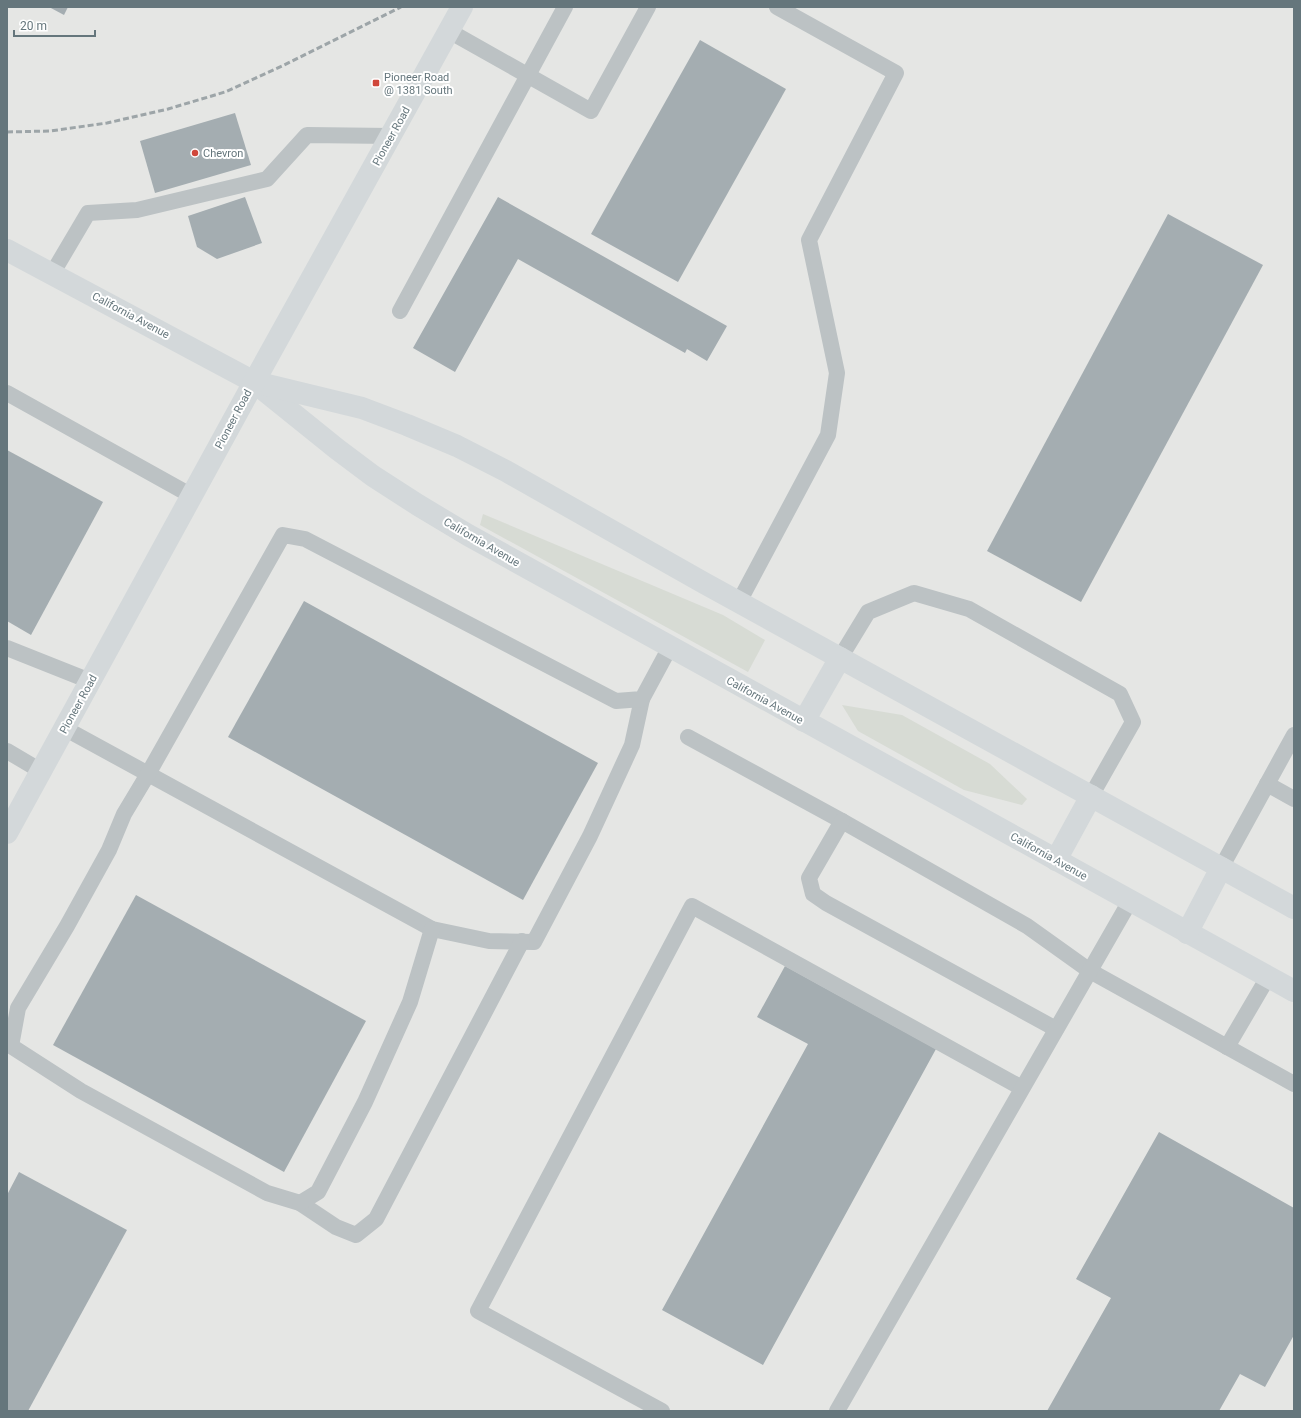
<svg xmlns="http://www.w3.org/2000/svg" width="1301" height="1418" font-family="Roboto,sans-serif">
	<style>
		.built { fill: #e5e6e4 }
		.green { fill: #d7dbd4 }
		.building { fill: #a4adb1 }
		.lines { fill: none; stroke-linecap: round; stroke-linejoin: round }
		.lane { stroke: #bcc2c4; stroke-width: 16 }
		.secondary { stroke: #d3d8da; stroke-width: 22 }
		.rail { stroke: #9da5a8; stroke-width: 3; stroke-dasharray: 6 3; stroke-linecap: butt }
		.poi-dot { fill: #d0473b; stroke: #fff; stroke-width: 1.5 }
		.labels { text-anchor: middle; stroke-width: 4; stroke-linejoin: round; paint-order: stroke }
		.poi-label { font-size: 11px; fill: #65767c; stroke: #fff; text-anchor: start }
		.street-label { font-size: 11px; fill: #65767c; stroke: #fff }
	</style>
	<rect width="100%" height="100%" fill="#f7f6f4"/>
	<!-- built -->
	<rect class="built" x="7" y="7" width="1287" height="1404"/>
	<!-- green -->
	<g class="green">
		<polygon points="483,514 723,615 765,640 748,672 480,525"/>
		<polygon points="842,705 902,715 990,764 1027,799 1022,805 964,790 858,731"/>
	</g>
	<!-- building -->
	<g class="building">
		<polygon points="49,7 68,7 64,15"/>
		<polygon points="700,40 786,89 678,282 591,234"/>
		<polygon points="235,113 251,165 155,193 140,141"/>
		<polygon points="245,197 262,243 217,259 197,247 188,216"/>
		<polygon points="498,197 727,326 707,361 687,349 685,353 518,259 455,372 413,348"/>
		<polygon points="1168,214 1263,265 1081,602 987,551"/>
		<polygon points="7,450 103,502 31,635 7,621"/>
		<polygon points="304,601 598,763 523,900 228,737"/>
		<polygon points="136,895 366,1021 284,1172 53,1045"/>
		<polygon points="785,966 936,1049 763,1365 662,1310 808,1044 757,1017"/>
		<polygon points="1159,1132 1294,1208 1294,1335 1265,1387 1240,1374 1219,1411 1047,1411 1111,1298 1076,1279"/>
		<polygon points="19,1172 127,1230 28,1411 7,1411 7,1195"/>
	</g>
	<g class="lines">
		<!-- lane -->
		<g class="lane">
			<polyline points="449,31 591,111 648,7"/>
			<polyline points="52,274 88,213 137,210 267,179 307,135 391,136"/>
			<polyline points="400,311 565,7"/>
			<polyline points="7,393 192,496"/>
			<polyline points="739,602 828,435 837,373 809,240 896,73 777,7"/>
			<polyline points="7,648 90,681"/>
			<polyline points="840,658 868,612 914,593 969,609 1120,694 1133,722 1091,796"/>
			<polyline points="64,728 432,929 489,941 534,942 590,836 632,745 642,699"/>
			<polyline points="688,737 842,821 1027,926 1090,971 1294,1084"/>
			<polyline points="7,751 41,771"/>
			<polyline points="1267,784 1294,799"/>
			<polyline points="842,821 809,878 813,894 826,903 1056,1029"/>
			<polyline points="1221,868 1294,735"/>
			<polyline points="522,941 376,1219 356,1235 336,1227 300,1203 267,1193 81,1091 11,1046 18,1008 67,926 109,850 124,814 148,774 283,535 305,539 616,701 642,699 670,647"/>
			<polyline points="1227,1047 1268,977"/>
			<polyline points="300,1203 318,1192 365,1102 410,1002 432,929"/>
			<polyline points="662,1411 478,1311 692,906 1022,1088"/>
			<polyline points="837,1411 1130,901"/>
		</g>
		<!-- secondary -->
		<g class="secondary">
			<polyline points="7,250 254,382 337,449 373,476 418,505 468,535 1294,991"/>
			<polyline points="259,383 362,408 407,425 457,446 506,471 704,583 1294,908"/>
			<polyline points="804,721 840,658"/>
			<polyline points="7,833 254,382 462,7"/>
			<polyline points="1056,860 1091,796"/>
			<polyline points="1187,933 1221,868"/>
		</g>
		<!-- rail -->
		<polyline class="rail" points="7,132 50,131 107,123 168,109 225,92 282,66 401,7"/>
	</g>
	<!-- markers -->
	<g class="poi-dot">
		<rect x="372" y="79" width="8" height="8" rx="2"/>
		<circle cx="195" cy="153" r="4"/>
	</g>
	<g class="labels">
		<!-- poi labels -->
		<g class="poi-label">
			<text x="384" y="81">Pioneer Road<tspan x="384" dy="13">@ 1381 South</tspan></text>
			<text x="203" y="157">Chevron</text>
		</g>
		<!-- street labels -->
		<g class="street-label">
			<text transform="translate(391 136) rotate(-61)" y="4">Pioneer Road</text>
			<text transform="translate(131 315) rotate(28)" y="4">California Avenue</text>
			<text transform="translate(233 419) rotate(-62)" y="4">Pioneer Road</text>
			<text transform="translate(482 542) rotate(30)" y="4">California Avenue</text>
			<text transform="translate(765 700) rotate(29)" y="4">California Avenue</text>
			<text transform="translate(78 704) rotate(-61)" y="4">Pioneer Road</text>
			<text transform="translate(1049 856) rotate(29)" y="4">California Avenue</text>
		</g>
	</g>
	<!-- border -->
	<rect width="1301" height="1418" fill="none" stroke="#65767c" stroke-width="16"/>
	<!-- scale -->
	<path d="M14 30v6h81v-6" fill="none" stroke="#65767c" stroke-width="2"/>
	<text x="20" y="30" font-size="12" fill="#65767c" stroke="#ffffff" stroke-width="3" paint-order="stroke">20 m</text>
</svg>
